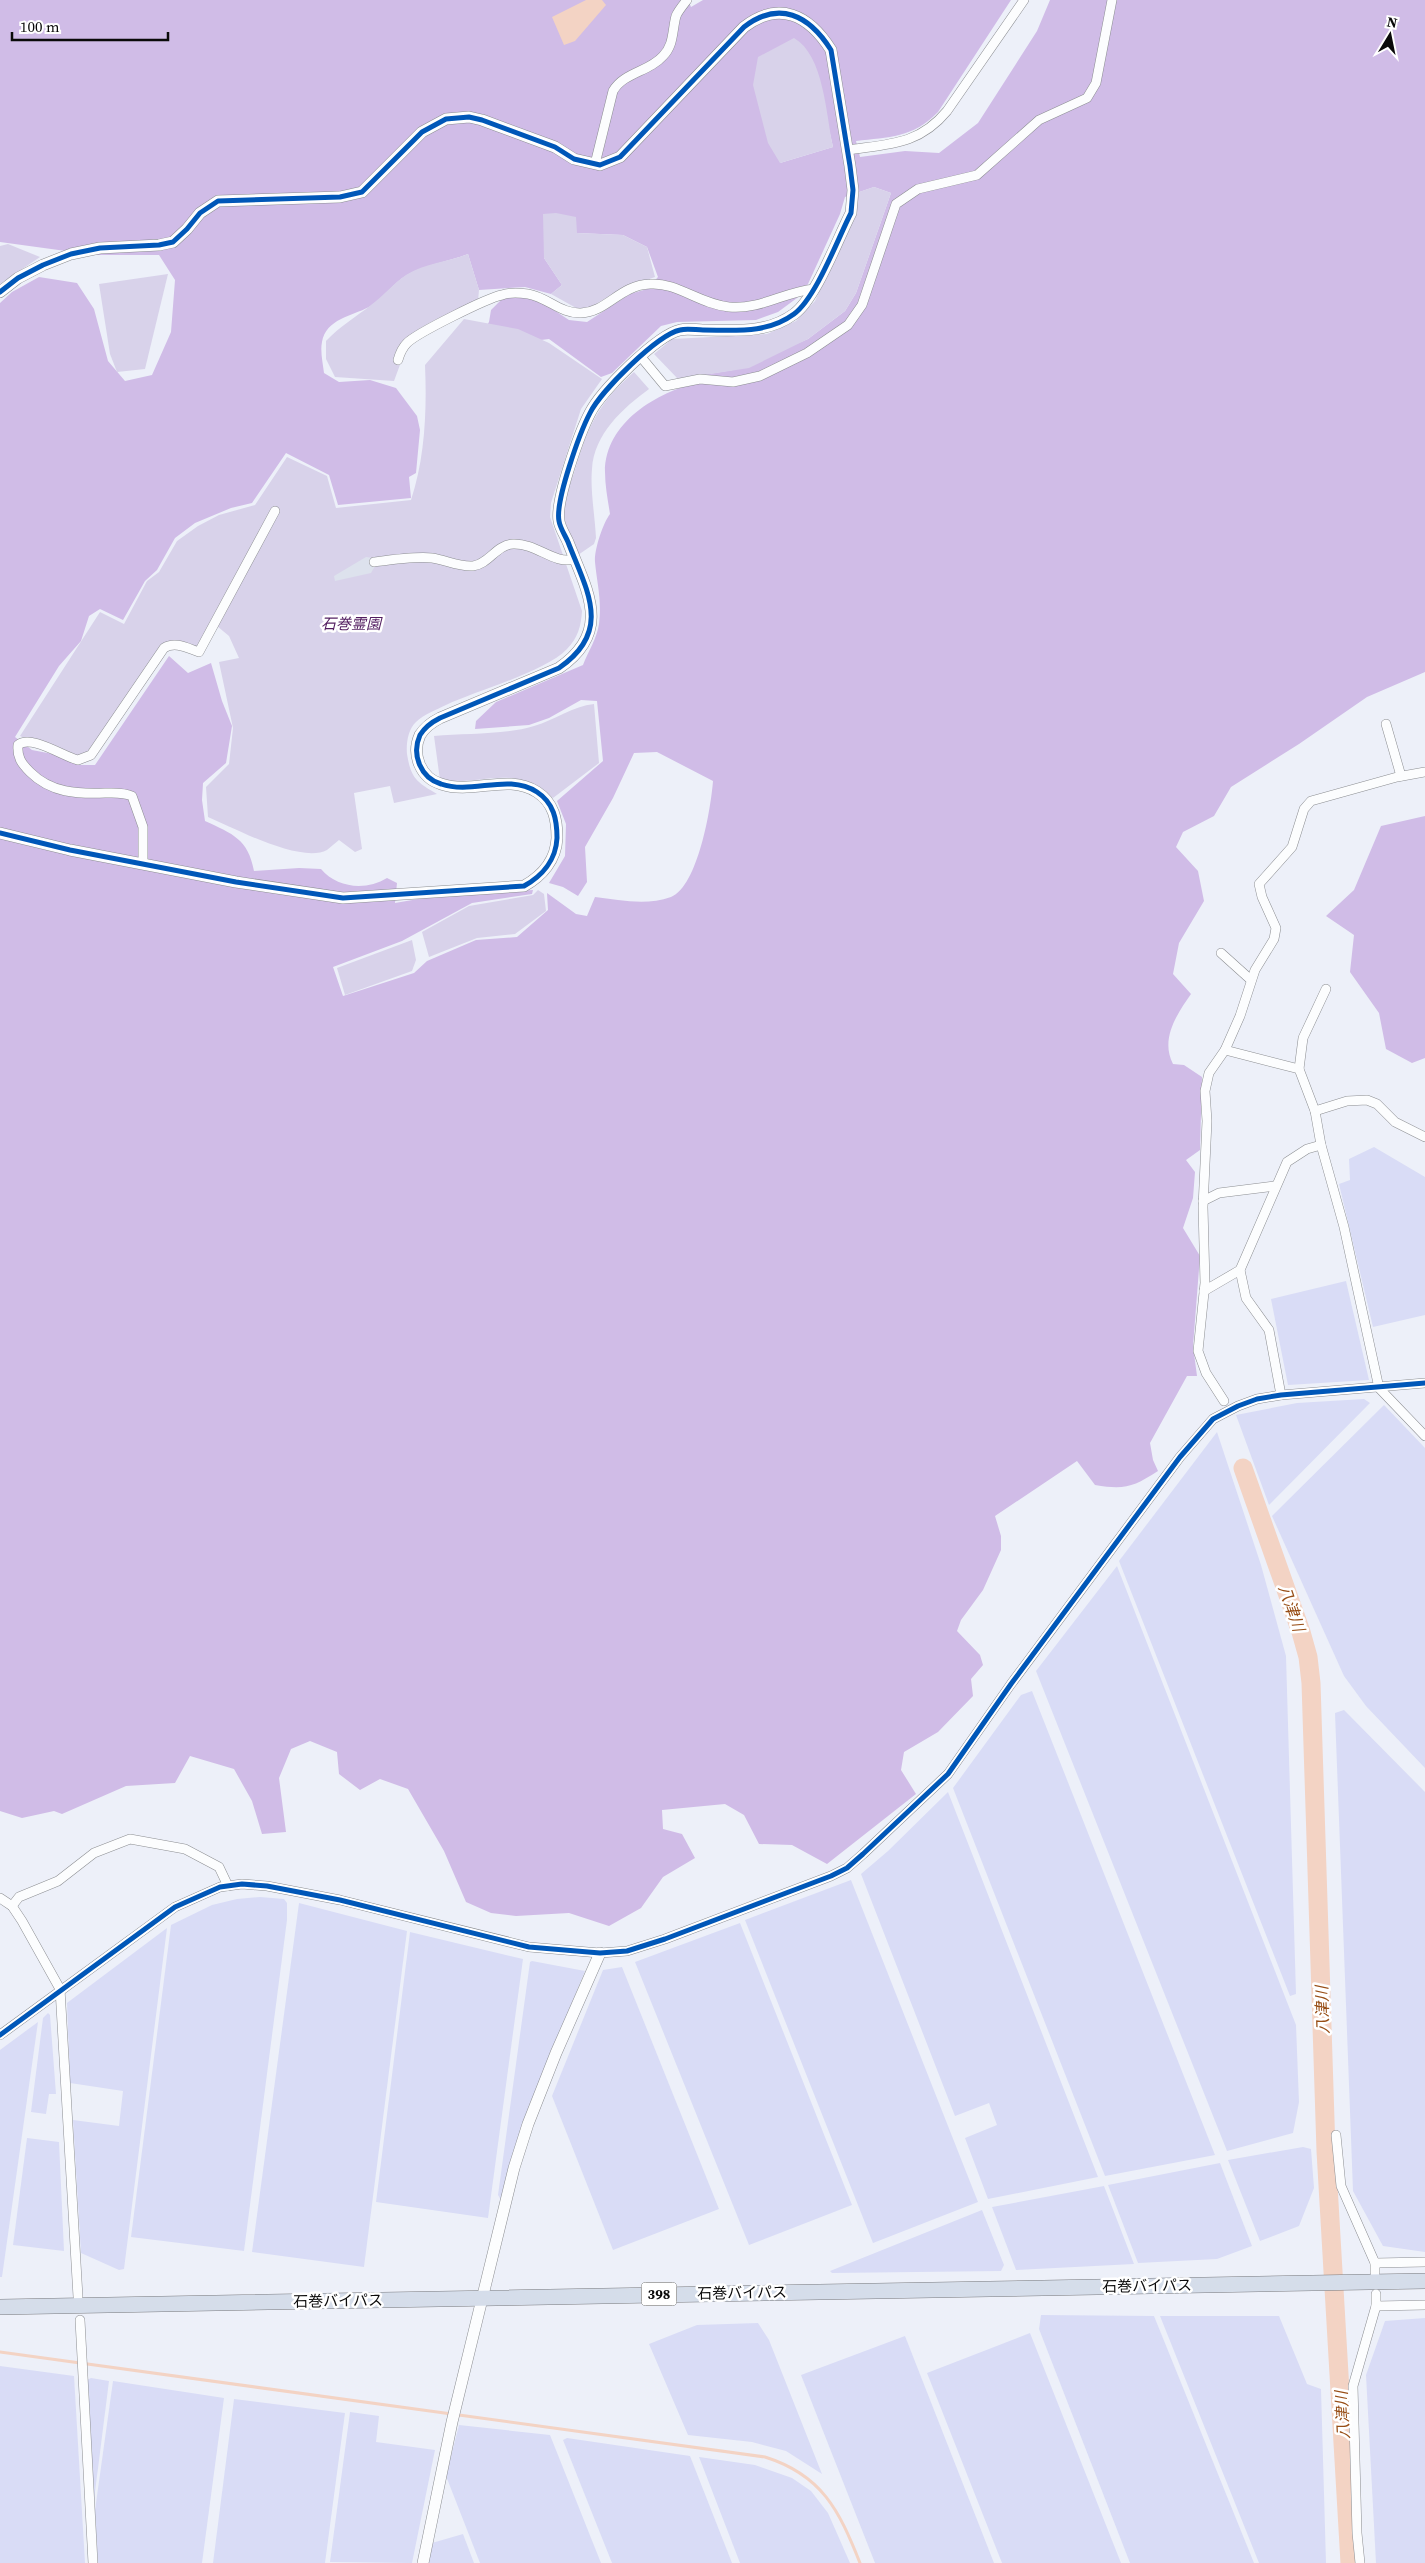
<svg xmlns="http://www.w3.org/2000/svg" width="1425" height="2563" font-family="'Source Serif 4','Noto Sans JP',serif">
	<style>
		.farmland { fill: #d9dcf6 }
		.forest { fill: #d0bce7; fill-rule: evenodd }
		.cemetery { fill: #d8d2ea }
		.plaza { fill: #dde2ed }
		.water { fill: #f3d3c4 }
		.lines { fill: none; stroke-linecap: round; stroke-linejoin: round }
		.stream { stroke: #f3d3c4; stroke-width: 3 }
		.river { stroke: #f3d3c4; stroke-width: 19 }
		.minor-casing { stroke: #8c8e92; stroke-width: 10 }
		.tertiary-casing { stroke: #8c8e92; stroke-width: 12 }
		.trunk-casing { stroke: #7a7b7f; stroke-width: 16 }
		.minor { stroke: #fcfdfe; stroke-width: 9 }
		.tertiary { stroke: #fcfdfe; stroke-width: 11 }
		.trunk { stroke: #d5ddea; stroke-width: 15 }
		.cycleway-casing { stroke: #fff; stroke-width: 8 }
		.cycleway { stroke: #0057b8; stroke-width: 5 }
		.labels { text-anchor: middle; stroke-width: 5; stroke-linejoin: round; paint-order: stroke }
		.shield { fill: #fff; stroke: #545454; stroke-width: 1 }
		.shield-label { font-size: 14px; font-weight: bold; fill: #0a0a0a }
		.park-label { font-size: 15px; font-style: italic; fill: #511c5f; stroke: #fff }
		.street-label { font-size: 15px; fill: #0a0a0a; stroke: #fff }
		.water-label { font-size: 16px; font-style: italic; fill: #984e16; stroke: #fff }
	</style>
	<rect width="100%" height="100%" fill="#edf0f9"/>
	<!-- farmland -->
	<g class="farmland">
		<polygon points="1374,1147 1425,1177 1425,1315 1373,1327 1339,1184 1350,1180 1349,1159"/>
		<polygon points="1346,1281 1369,1380 1288,1385 1271,1299"/>
		<polygon points="1364,1399 1370,1403 1269,1505 1236,1415 1297,1403"/>
		<polygon points="1384,1405 1425,1448 1425,1768 1366,1706 1344,1676 1272,1516"/>
		<polygon points="1217,1432 1261,1565 1286,1656 1296,1994 1290,1996 1119,1561"/>
		<polygon points="1117,1566 1296,2025 1299,2102 1293,2133 1227,2151 1036,1671"/>
		<polygon points="1032,1691 1215,2155 1105,2176 953,1788 1021,1695"/>
		<polygon points="1344,1710 1425,1792 1425,2252 1383,2246 1353,2191 1335,1713"/>
		<polygon points="948,1792 1098,2177 988,2199 965,2138 997,2125 989,2103 955,2116 861,1874 888,1851"/>
		<polygon points="851,1880 978,2202 873,2243 745,1920"/>
		<polygon points="260,1897 284,1899 287,1903 287,1920 244,2251 131,2237 171,1925 212,1905 237,1899"/>
		<polygon points="299,1903 407,1931 364,2267 252,2252"/>
		<polygon points="740,1923 852,2205 749,2245 635,1962"/>
		<polygon points="167,1928 124,2269 119,2270 81,2253 73,2120 119,2126 123,2091 70,2083 67,2003"/>
		<polygon points="410,1932 523,1959 488,2218 376,2202"/>
		<polygon points="532,1961 585,1971 530,2105 501,2200 498,2195 530,1962"/>
		<polygon points="622,1967 719,2209 613,2250 552,2096 603,1970"/>
		<polygon points="48,2013 50,2015 56,2094 49,2094 46,2114 31,2112 43,2018"/>
		<polygon points="38,2022 2,2277 0,2277 0,2050"/>
		<polygon points="27,2138 59,2142 64,2251 13,2245"/>
		<polygon points="1303,2147 1311,2149 1314,2188 1299,2226 1260,2241 1228,2160"/>
		<polygon points="1220,2163 1252,2246 1217,2259 1138,2263 1108,2185"/>
		<polygon points="1104,2186 1134,2264 1016,2270 992,2207"/>
		<polygon points="982,2210 1004,2265 1001,2271 832,2273 830,2271"/>
		<polygon points="1041,2315 1154,2316 1254,2563 1130,2563 1039,2329"/>
		<polygon points="1160,2316 1279,2316 1307,2384 1321,2389 1326,2563 1259,2563"/>
		<polygon points="1425,2318 1425,2563 1376,2563 1366,2375 1385,2321"/>
		<polygon points="758,2323 769,2340 822,2474 786,2451 752,2442 688,2435 649,2344 697,2325"/>
		<polygon points="1030,2333 1121,2563 1002,2563 927,2373"/>
		<polygon points="905,2336 994,2563 875,2563 801,2375"/>
		<polygon points="0,2366 74,2376 85,2563 0,2563"/>
		<polygon points="91,2378 109,2381 94,2500 87,2380"/>
		<polygon points="113,2381 224,2398 202,2563 98,2563 95,2510"/>
		<polygon points="234,2399 345,2413 325,2563 213,2563"/>
		<polygon points="350,2412 379,2416 376,2442 435,2450 412,2563 330,2562"/>
		<polygon points="459,2425 550,2435 601,2563 480,2563 446,2476"/>
		<polygon points="567,2438 690,2456 732,2563 612,2563 563,2440"/>
		<polygon points="699,2457 755,2465 792,2478 811,2491 828,2513 850,2563 740,2563"/>
		<polygon points="463,2534 474,2563 428,2563 432,2543"/>
	</g>
	<!-- forest -->
	<g class="forest">
		<path d="M0,0H688L691,7L703,0H1011L938,112C913,138 889,137 856,141L860,157L905,151L939,153L978,123L1037,31L1050,0H1425V672L1367,697L1299,744L1231,787L1214,816L1183,832L1176,847L1198,871L1204,901L1179,943L1173,974L1191,994C1177,1014 1160,1039 1173,1064L1184,1065L1202,1077L1200,1150L1186,1160L1195,1172L1193,1198L1183,1228L1200,1256L1193,1346L1197,1376H1187L1150,1443L1153,1460L1158,1471C1133,1487 1125,1490 1095,1485L1077,1461L995,1516L1001,1536V1550L983,1590L961,1620L957,1631L980,1655L983,1665L971,1679L973,1696L938,1732L904,1752L901,1770L916,1794L827,1864L792,1845L759,1844L744,1815L725,1804L662,1810L663,1829L682,1834L695,1858L663,1877L641,1908L609,1926L569,1913L516,1916L491,1913L466,1902L444,1851L408,1789L380,1779L360,1790L339,1774L337,1752L310,1741L291,1749L279,1778L286,1832L262,1834L252,1801L234,1769L190,1756L175,1783L126,1786L62,1814L54,1811L22,1818L0,1811V303L12,292L39,277L77,283L94,309L108,361L125,381L152,375L171,332L175,280L159,255H95L0,242ZM826,116L833,147L780,163ZM874,187L891,193L856,293L845,311L808,339L733,370L678,379L699,382C658,392 605,422 605,472C605,486 608,501 610,514C603,523 594,550 595,562C597,584 602,600 599,624C597,638 588,652 583,665L496,702L476,721L475,729L529,725L549,718L581,700L597,701L603,761L557,801L566,824L565,856L549,883L563,887L578,896L587,882L585,847L613,798L634,753L657,752L713,781C711,808 698,886 671,897C646,906 620,900 595,897L587,916L576,914L547,893L548,910L517,937L476,940L427,961L414,973L343,996L333,967L402,941L472,903L532,894L533,890L424,898L395,903L397,883L387,878C366,891 337,888 321,869L299,868L254,871C248,839 233,834 205,821L202,800L203,783L226,763L232,726L222,701L211,663L188,673L169,656L95,765H81L58,755L32,750L15,737L59,666L81,641L89,616L100,609L123,620L145,581L157,570L175,538L195,523L231,508L252,503L286,453L329,475L338,505L411,498L409,477L416,473L420,430L417,416L396,388L370,380L339,382L324,373C323,364 320,351 322,342C326,319 352,316 369,307C383,299 393,283 407,275C426,264 448,262 468,254L479,290L525,287L551,294L562,285L544,258L577,233L623,235L647,247L658,277L647,289L630,294L587,322L569,320L537,299L514,296L501,300L491,310L489,322L480,336L410,526L525,342L549,339L601,377L612,373L661,326L677,322L756,320L778,312L797,298L808,284L840,214L845,197Z"/>
		<polygon points="1425,816 1425,1058 1412,1063 1386,1049 1379,1013 1350,972 1354,935 1326,916 1354,890 1381,826"/>
	</g>
	<!-- cemetery -->
	<g class="cemetery">
		<path d="M794,38C824,55 826,115 833,147L780,163L768,143L753,85L758,57Z"/>
		<polygon points="874,187 891,193 856,293 845,311 808,339 749,368 678,379 654,354 672,339 767,334 796,321 815,301 856,210 859,192"/>
		<polygon points="556,213 576,217 577,233 623,235 647,247 655,277 621,289 591,307 578,309 551,294 562,285 544,258 543,214"/>
		<polygon points="8,244 40,257 0,284 0,246"/>
		<path d="M468,254L479,290L478,301C450,314 402,328 393,360L401,362L394,381L335,377L326,359V341C340,326 356,317 371,305C383,296 394,283 406,275C425,263 448,262 468,254Z"/>
		<polygon points="168,274 145,369 117,372 110,354 99,284"/>
		<path d="M464,319L518,329L549,343L602,379L581,409L551,503L550,517L582,611C581,626 578,638 567,649C545,672 478,690 446,705C436,710 424,714 416,722C408,729 406,744 407,754C411,779 417,782 437,794L394,803L390,786L354,793L362,849L355,852L339,840C335,843 331,847 327,850C301,864 234,828 208,817L206,787L229,764L233,728L219,662L239,658L229,636L217,626L200,657L177,648L168,650L95,755L87,762L79,763L20,736L100,612L124,624L147,581L159,572L177,541L198,526L219,515L255,505L287,457L327,476L336,508L411,500C425,458 427,410 425,365Z"/>
		<path d="M634,372L649,389C623,408 594,434 592,469C590,489 595,517 596,538L594,544L578,555C573,542 563,525 564,510C564,499 570,484 574,473C588,427 597,404 634,372Z"/>
		<path d="M594,704L599,763L553,798C510,762 487,786 440,780L434,736C465,733 505,735 534,726C555,720 573,706 594,704Z"/>
		<polygon points="538,890 544,894 546,911 515,934 477,938 429,957 422,932 469,906 533,895"/>
		<polygon points="412,940 416,960 412,971 345,995 337,968"/>
	</g>
	<!-- plaza -->
	<polygon class="plaza" points="366,557 373,558 375,566 371,573 335,581 334,576"/>
	<!-- water -->
	<polygon class="water" points="586,0 602,0 606,5 575,41 564,45 552,17"/>
	<g class="lines">
		<!-- stream -->
		<path class="stream" d="M0,2352L765,2457C822,2475 839,2510 860,2563"/>
		<!-- river -->
		<polyline class="river" points="1243,1468 1301,1632 1308,1657 1311,1683 1326,2151 1350,2563"/>
		<defs>
			<g id="minor">
				<path d="M848,150C889,144 919,145 947,111L1024,0"/>
				<path d="M595,164L613,91C624,72 649,72 663,56C674,45 672,31 676,16C678,11 683,5 687,0"/>
				<polyline points="641,357 665,386 700,379 733,382 760,376 807,353 848,325 862,305 896,204 918,189 977,175 1039,120 1087,98 1096,83 1112,0"/>
				<path d="M398,360C400,353 402,348 407,343C417,333 487,298 502,295C510,292 520,293 528,294C547,297 561,314 581,313C607,312 620,285 650,284C677,282 699,304 729,307C760,310 784,292 814,289"/>
				<path d="M374,562C389,560 417,556 432,558C446,560 458,567 473,566C489,564 496,545 513,544C537,543 554,565 574,559"/>
				<polyline points="1386,724 1401,776"/>
				<path d="M143,863V827L132,796C123,792 114,793 105,793C77,794 51,793 30,772C21,763 17,757 18,745C31,734 64,757 78,760L91,755L164,648C175,641 187,648 199,652L275,511"/>
				<polyline points="1221,953 1251,980"/>
				<polyline points="1225,1050 1299,1069 1315,1111 1321,1145 1344,1227 1379,1388 1425,1436"/>
				<polyline points="1299,1069 1303,1038 1326,989"/>
				<polyline points="1315,1111 1347,1101 1367,1100 1377,1104 1395,1122 1425,1137"/>
				<polyline points="1203,1201 1219,1193 1275,1186"/>
				<polyline points="1204,1291 1240,1270"/>
				<polyline points="1281,1395 1269,1330 1246,1298 1240,1270 1287,1162 1307,1149 1321,1145"/>
				<polyline points="1224,1401 1206,1373 1198,1351 1205,1283 1203,1207 1207,1121 1205,1091 1209,1073 1225,1050 1240,1016 1255,970 1274,939 1276,928 1262,897 1259,884 1292,847 1304,809 1311,801 1397,777 1425,772"/>
				<polyline points="0,1898 12,1906 22,1921 60,1989 78,2297"/>
				<polyline points="12,1906 19,1897 58,1881 94,1853 130,1839 185,1849 219,1867 228,1886"/>
				<polyline points="0,2035 175,1907 220,1887 242,1884 267,1886 340,1900 529,1947 600,1953 627,1951 665,1939 831,1876 847,1868 863,1854 948,1774 1011,1684 1180,1457 1213,1419 1238,1406 1257,1399 1281,1395 1425,1383"/>
				<polyline points="1336,2135 1341,2186 1375,2263 1375,2273"/>
				<polyline points="1375,2263 1425,2262"/>
				<polyline points="1376,2306 1425,2305"/>
				<polyline points="80,2320 93,2563"/>
				<polyline points="1360,2563 1357,2533 1353,2386 1376,2306 1376,2294"/>
			</g>
			<g id="tertiary">
				<path d="M0,292L18,278L43,265L71,254L100,248L159,245L173,242L187,229L200,213L218,201L340,197L362,192L422,132L446,119L469,117L482,120L555,147L574,159L600,165L620,157L744,27C779,0 809,15 831,50L850,166L853,190L851,213C838,238 816,298 794,314C767,334 735,330 703,330C696,330 687,328 680,330C657,335 601,391 590,413C580,432 555,501 559,521C560,528 565,535 568,542C587,591 613,631 559,668L440,718C432,722 425,727 420,735C411,755 421,778 441,784C473,795 507,773 537,792C554,803 557,820 557,838C556,860 542,876 524,886L343,898L236,882L70,850L0,833"/>
				<polyline points="423,2563 452,2422 514,2168 528,2124 556,2053 600,1953"/>
			</g>
			<polyline id="trunk" points="0,2307 1425,2281"/>
		</defs>
		<!-- minor casing -->
		<use href="#minor" class="minor-casing"/>
		<!-- tertiary casing -->
		<use href="#tertiary" class="tertiary-casing"/>
		<!-- trunk casing -->
		<use href="#trunk" class="trunk-casing"/>
		<!-- minor -->
		<use href="#minor" class="minor"/>
		<!-- tertiary -->
		<use href="#tertiary" class="tertiary"/>
		<!-- trunk -->
		<use href="#trunk" class="trunk"/>
		<defs>
			<g id="cycleway">
				<path d="M0,292L18,278L43,265L71,254L100,248L159,245L173,242L187,229L200,213L218,201L340,197L362,192L422,132L446,119L469,117L482,120L555,147L574,159L600,165L620,157L744,27C779,0 809,15 831,50L850,166L853,190L851,213C838,238 816,298 794,314C767,334 735,330 703,330C696,330 687,328 680,330C657,335 601,391 590,413C580,432 555,501 559,521C560,528 565,535 568,542C587,591 613,631 559,668L440,718C432,722 425,727 420,735C411,755 421,778 441,784C473,795 507,773 537,792C554,803 557,820 557,838C556,860 542,876 524,886L343,898L236,882L70,850L0,833"/>
				<polyline points="0,2035 175,1907 220,1887 242,1884 267,1886 340,1900 529,1947 600,1953 627,1951 665,1939 831,1876 847,1868 863,1854 948,1774 1011,1684 1180,1457 1213,1419 1238,1406 1257,1399 1281,1395 1425,1383"/>
			</g>
		</defs>
		<!-- cycleway casing -->
		<use href="#cycleway" class="cycleway-casing"/>
		<!-- cycleway -->
		<use href="#cycleway" class="cycleway"/>
	</g>
	<g class="labels">
		<!-- shield labels -->
		<rect class="shield" x="641.5" y="2282.5" width="35" height="23" rx="4"/>
		<g class="shield-label">
			<text x="659" y="2299">398</text>
		</g>
		<!-- park labels -->
		<g class="park-label">
			<text x="351" y="629">石巻霊園</text>
		</g>
		<!-- street labels -->
		<g class="street-label">
			<text transform="translate(1147 2286) rotate(-1)" y="5">石巻バイパス</text>
			<text transform="translate(742 2293) rotate(-1)" y="5">石巻バイパス</text>
			<text transform="translate(338 2301) rotate(-1)" y="5">石巻バイパス</text>
		</g>
		<!-- water labels -->
		<g class="water-label">
			<text transform="translate(1292 1608) rotate(71)" y="6">八津川</text>
			<text transform="translate(1322 2010) rotate(-92)" y="6">八津川</text>
			<text transform="translate(1342 2415) rotate(-93)" y="6">八津川</text>
		</g>
	</g>
	<!-- north arrow -->
	<g transform="translate(1390 35) rotate(10)" stroke="#ffffff" stroke-width="4" paint-order="stroke">
	<path d="M0-4L9 19L0 12L-9 19Z" fill="#0a0a0a"/>
	<text y="-8" font-size="14" font-weight="bold" text-anchor="middle" fill="#0a0a0a">N</text>
	</g>
	<!-- scale -->
	<path d="M12 32v8h156v-8" fill="none" stroke="#0a0a0a" stroke-width="2.5"/>
	<text x="20" y="32" font-size="15" fill="#0a0a0a" stroke="#ffffff" stroke-width="4" paint-order="stroke">100 m</text>
</svg>
